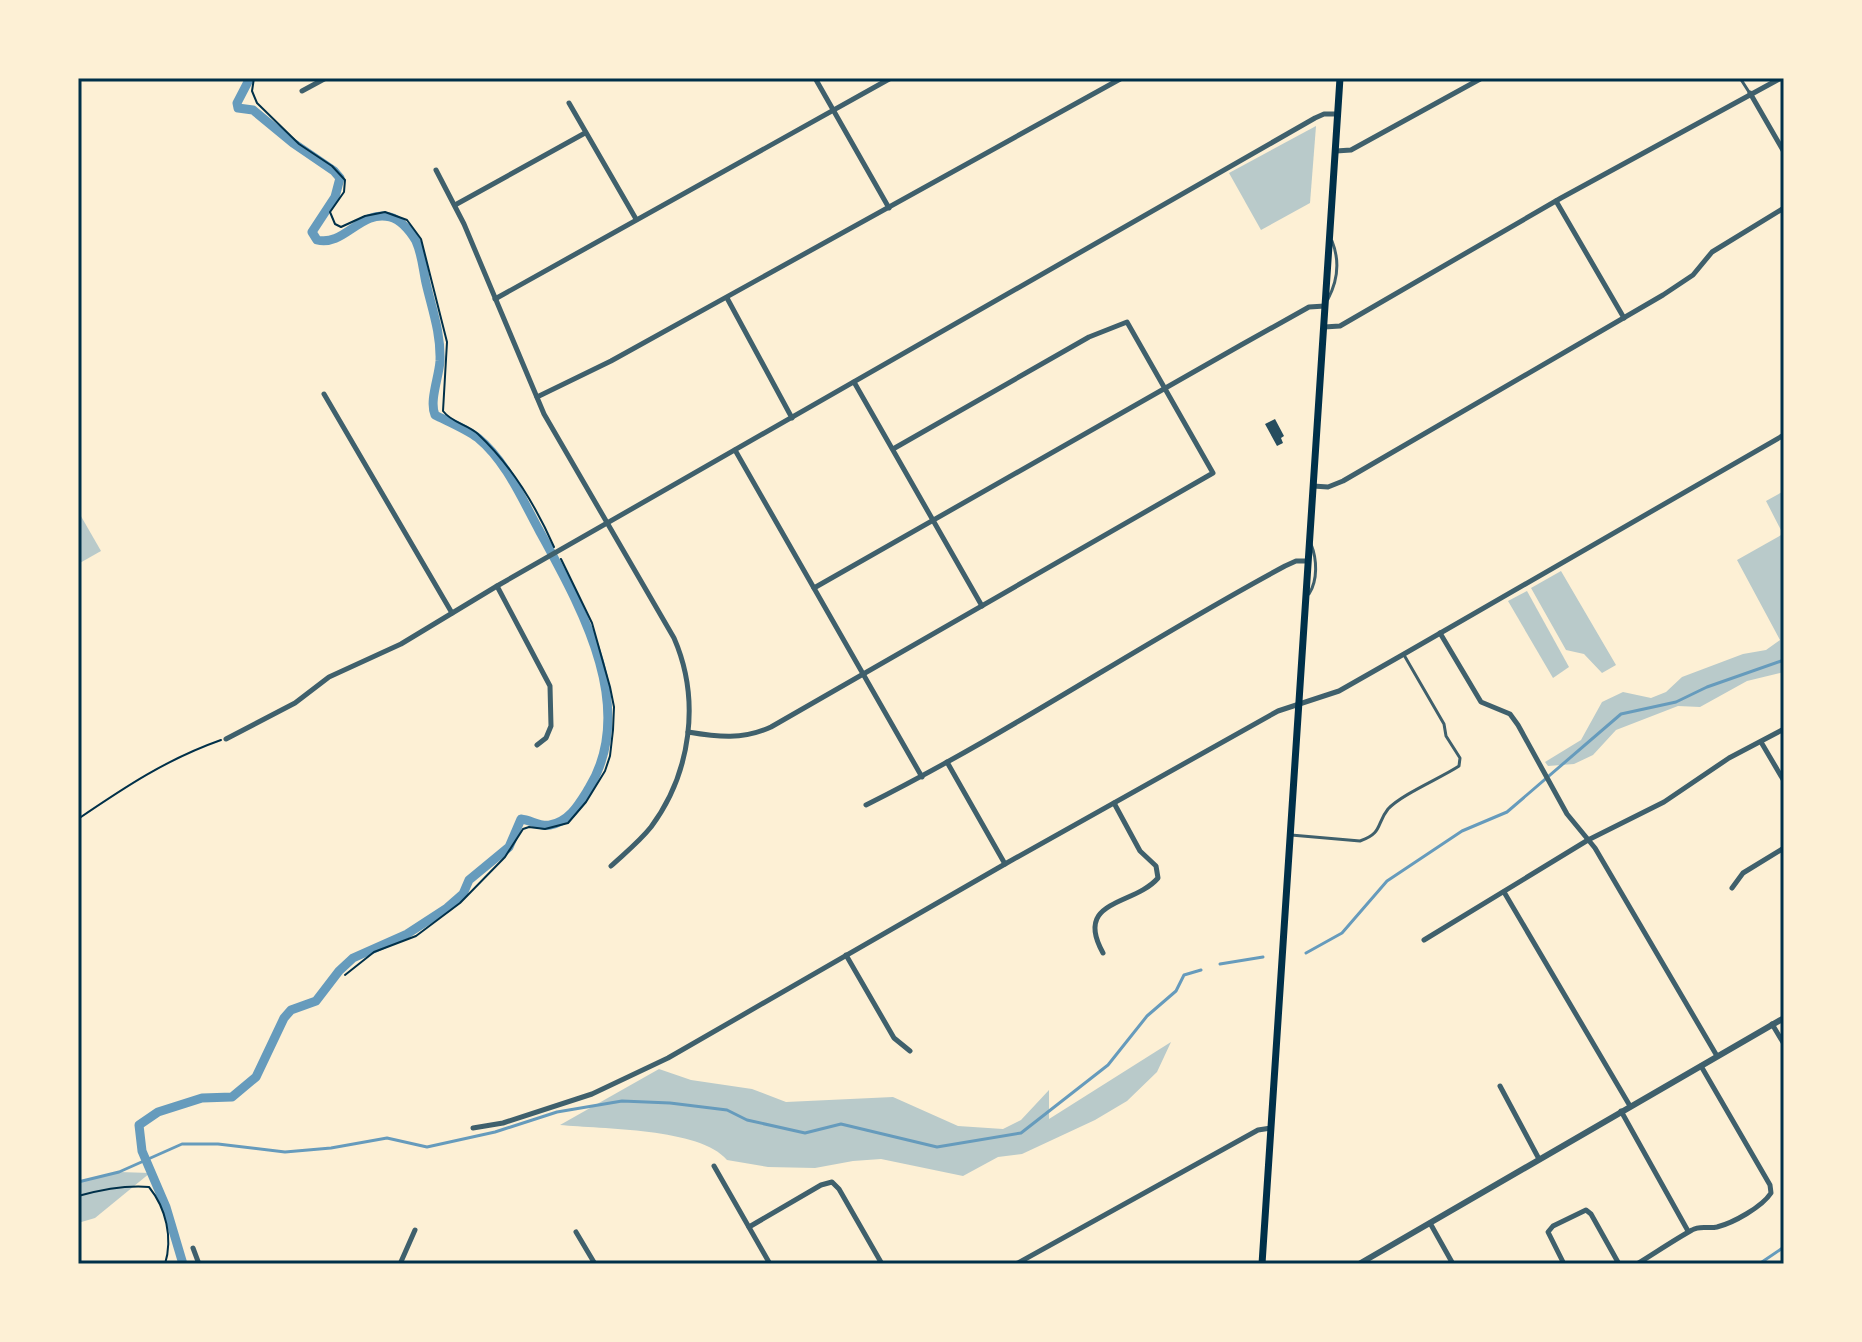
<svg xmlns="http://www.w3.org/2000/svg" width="1862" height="1342" font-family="'IBM Plex Sans',sans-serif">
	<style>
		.green { fill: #b9caca }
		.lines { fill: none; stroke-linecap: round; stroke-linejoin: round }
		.stream { stroke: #669bbc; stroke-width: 3 }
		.canal { stroke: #669bbc; stroke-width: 9 }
		.building { fill: #264d5e }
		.path { stroke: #003049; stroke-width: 2 }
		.service { stroke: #3f606c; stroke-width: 3 }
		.minor { stroke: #3f606c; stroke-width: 5 }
		.tertiary { stroke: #3f606c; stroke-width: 6 }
		.secondary { stroke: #003049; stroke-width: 7 }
		.neatline { fill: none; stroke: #003049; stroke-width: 3 }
	</style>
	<rect width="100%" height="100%" fill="#fdf0d5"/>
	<!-- green -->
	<g class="green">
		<polygon points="1316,126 1310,203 1261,230 1229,173"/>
		<polygon points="1784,491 1784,672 1747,681 1700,707 1678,706 1616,730 1593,755 1574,764 1548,766 1545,762 1581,740 1602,702 1623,692 1651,698 1666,692 1682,677 1743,654 1766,650 1780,640 1737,560 1783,534 1766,501"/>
		<polygon points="78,511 101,551 78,564"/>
		<polygon points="1561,571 1616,665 1602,673 1584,654 1566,650 1531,588"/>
		<polygon points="1527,591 1569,667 1553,678 1508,601"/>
		<path d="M1171,1042L1157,1072L1127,1101L1095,1120L1022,1154L998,1157L963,1176L881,1159L853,1161L815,1168L768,1167L727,1160C701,1128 601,1129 560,1125L659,1069L691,1080L752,1089L786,1102L893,1097L958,1126L1003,1129L1021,1120L1049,1090V1119Z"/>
		<polygon points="119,1172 150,1173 95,1218 78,1223 78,1182"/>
	</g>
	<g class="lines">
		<!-- stream -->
		<g class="stream">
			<polyline points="1306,953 1342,933 1387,881 1462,831 1507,812 1621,714 1676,702 1707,687 1784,660"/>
			<polyline points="1220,964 1263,957"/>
			<polyline points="78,1182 119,1172 182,1144 218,1144 285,1152 331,1148 387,1138 427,1147 495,1132 557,1112 622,1101 670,1103 727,1110 747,1120 805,1133 841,1124 937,1147 1021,1133 1108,1065 1147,1016 1176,991 1184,975 1201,970"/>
			<polyline points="1759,1264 1784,1247"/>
		</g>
		<!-- canal -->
		<path class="canal" d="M183,1264L166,1207L142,1151L139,1125L158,1112L202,1098L232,1097L256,1077L284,1018L291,1010L316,1001L339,971L353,958L407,934L447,908L463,894L469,880L509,847L521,819C531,820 540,827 550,825C570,821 579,804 589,788C639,706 579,604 539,530C522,499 506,461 478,438C466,429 449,422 435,415C429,401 439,377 440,361C441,333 432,309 426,283C423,269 422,254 416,241C410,231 401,220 390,217C361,209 344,247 317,240L312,232L335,197L340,178L334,171L293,143L253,110L238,108L237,103L250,78"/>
	</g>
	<!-- building -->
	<polygon class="building" points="1275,419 1284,436 1281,438 1283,443 1277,446 1265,424"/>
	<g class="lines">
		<!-- path -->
		<g class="path">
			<path d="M254,78L252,91L257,103L299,144L332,166L345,180L344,192L330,212L335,224L341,227L365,216L385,212L407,220L421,239L447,342L443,411C452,423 467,424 478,434C512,466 535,504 554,547"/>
			<path d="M78,819C125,787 167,759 221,740"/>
			<polyline points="345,975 374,952 416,936 460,903 505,857 523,829 529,827 545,829 568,823 586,802 605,771 610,756 613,730 614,707 610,687 592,623 561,559"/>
			<path d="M78,1196C100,1190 126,1185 149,1187C166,1208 173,1238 165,1264"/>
		</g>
		<!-- service -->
		<g class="service">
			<polyline points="1740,78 1749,92"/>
			<path d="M1328,299C1338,280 1340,261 1332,241"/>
			<path d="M1309,594C1318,580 1317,559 1311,544"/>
			<path d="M1291,835L1360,841C1383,833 1376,824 1388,809C1402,794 1441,778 1459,766L1460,758L1446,736L1444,724L1404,655"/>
		</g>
		<!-- minor -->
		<g class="minor">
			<polyline points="815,78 889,208"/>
			<polyline points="302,91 326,78"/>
			<polyline points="1750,93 1784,152"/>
			<polyline points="569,103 636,219"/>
			<polyline points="1336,151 1351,150 1482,78"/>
			<path d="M436,170L464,224L544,414L674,638C701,700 691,773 651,827C639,842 625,853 611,866"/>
			<polyline points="1556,201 1624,318"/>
			<polyline points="455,205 585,133"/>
			<polyline points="727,298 792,418"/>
			<polyline points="495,299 891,78"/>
			<polyline points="1324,327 1340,326 1561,198 1781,78"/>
			<polyline points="854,382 982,606"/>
			<polyline points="324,394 452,613"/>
			<polyline points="537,397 611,361 1122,78"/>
			<polyline points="735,450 922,777"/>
			<polyline points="1313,486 1328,487 1343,481 1663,295 1693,275 1712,252 1784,208"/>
			<polyline points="497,586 550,686 551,726 546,738 537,745"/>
			<polyline points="814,588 1241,345 1309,307 1325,306"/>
			<polyline points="1440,633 1481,702 1510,714 1518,725 1567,814 1595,848 1717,1056"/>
			<path d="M688,732C718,737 743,740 771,727L1213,473L1127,322L1089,337L893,449"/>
			<polyline points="226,739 295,703 329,677 401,644 497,586 1315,118 1324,114 1338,114"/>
			<polyline points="1761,742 1784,781"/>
			<polyline points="947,762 1005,864"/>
			<path d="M866,805C1010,733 1143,642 1285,566L1296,561H1308"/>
			<polyline points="1732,888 1743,873 1784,848"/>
			<polyline points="1504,892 1630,1106"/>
			<polyline points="1424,940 1588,840 1664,802 1729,758 1784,729"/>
			<path d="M1103,953C1073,899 1134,906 1158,878L1156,866L1140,851L1114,803"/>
			<polyline points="846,955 894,1038 910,1051"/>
			<polyline points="1772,1024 1784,1044"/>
			<polyline points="1500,1086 1539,1159"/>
			<polyline points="1621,1111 1688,1231"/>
			<polyline points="473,1128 503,1123 592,1094 668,1058 1005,864 1278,711 1339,691 1404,654 1784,435"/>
			<polyline points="714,1166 770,1264"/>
			<polyline points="1430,1223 1453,1264"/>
			<polyline points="749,1227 821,1185 832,1182 839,1189 882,1264"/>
			<polyline points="576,1232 595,1264"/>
			<polyline points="193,1248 199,1264"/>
			<polyline points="400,1264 415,1230"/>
			<polyline points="1016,1264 1258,1130 1271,1128"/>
			<polyline points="1564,1264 1548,1232 1553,1226 1586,1210 1591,1214 1619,1264"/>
			<path d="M1637,1264C1655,1253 1674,1240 1692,1230C1700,1225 1708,1229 1717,1227C1733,1223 1762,1207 1771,1193L1770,1185L1701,1066"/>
		</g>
		<!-- tertiary -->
		<polyline class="tertiary" points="1359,1264 1784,1018"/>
		<!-- secondary -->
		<polyline class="secondary" points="1262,1264 1340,78"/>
	</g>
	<!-- border -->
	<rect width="1862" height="1342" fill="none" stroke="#fdf0d5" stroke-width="160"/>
	<rect x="80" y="80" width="1702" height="1182" class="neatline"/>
</svg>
